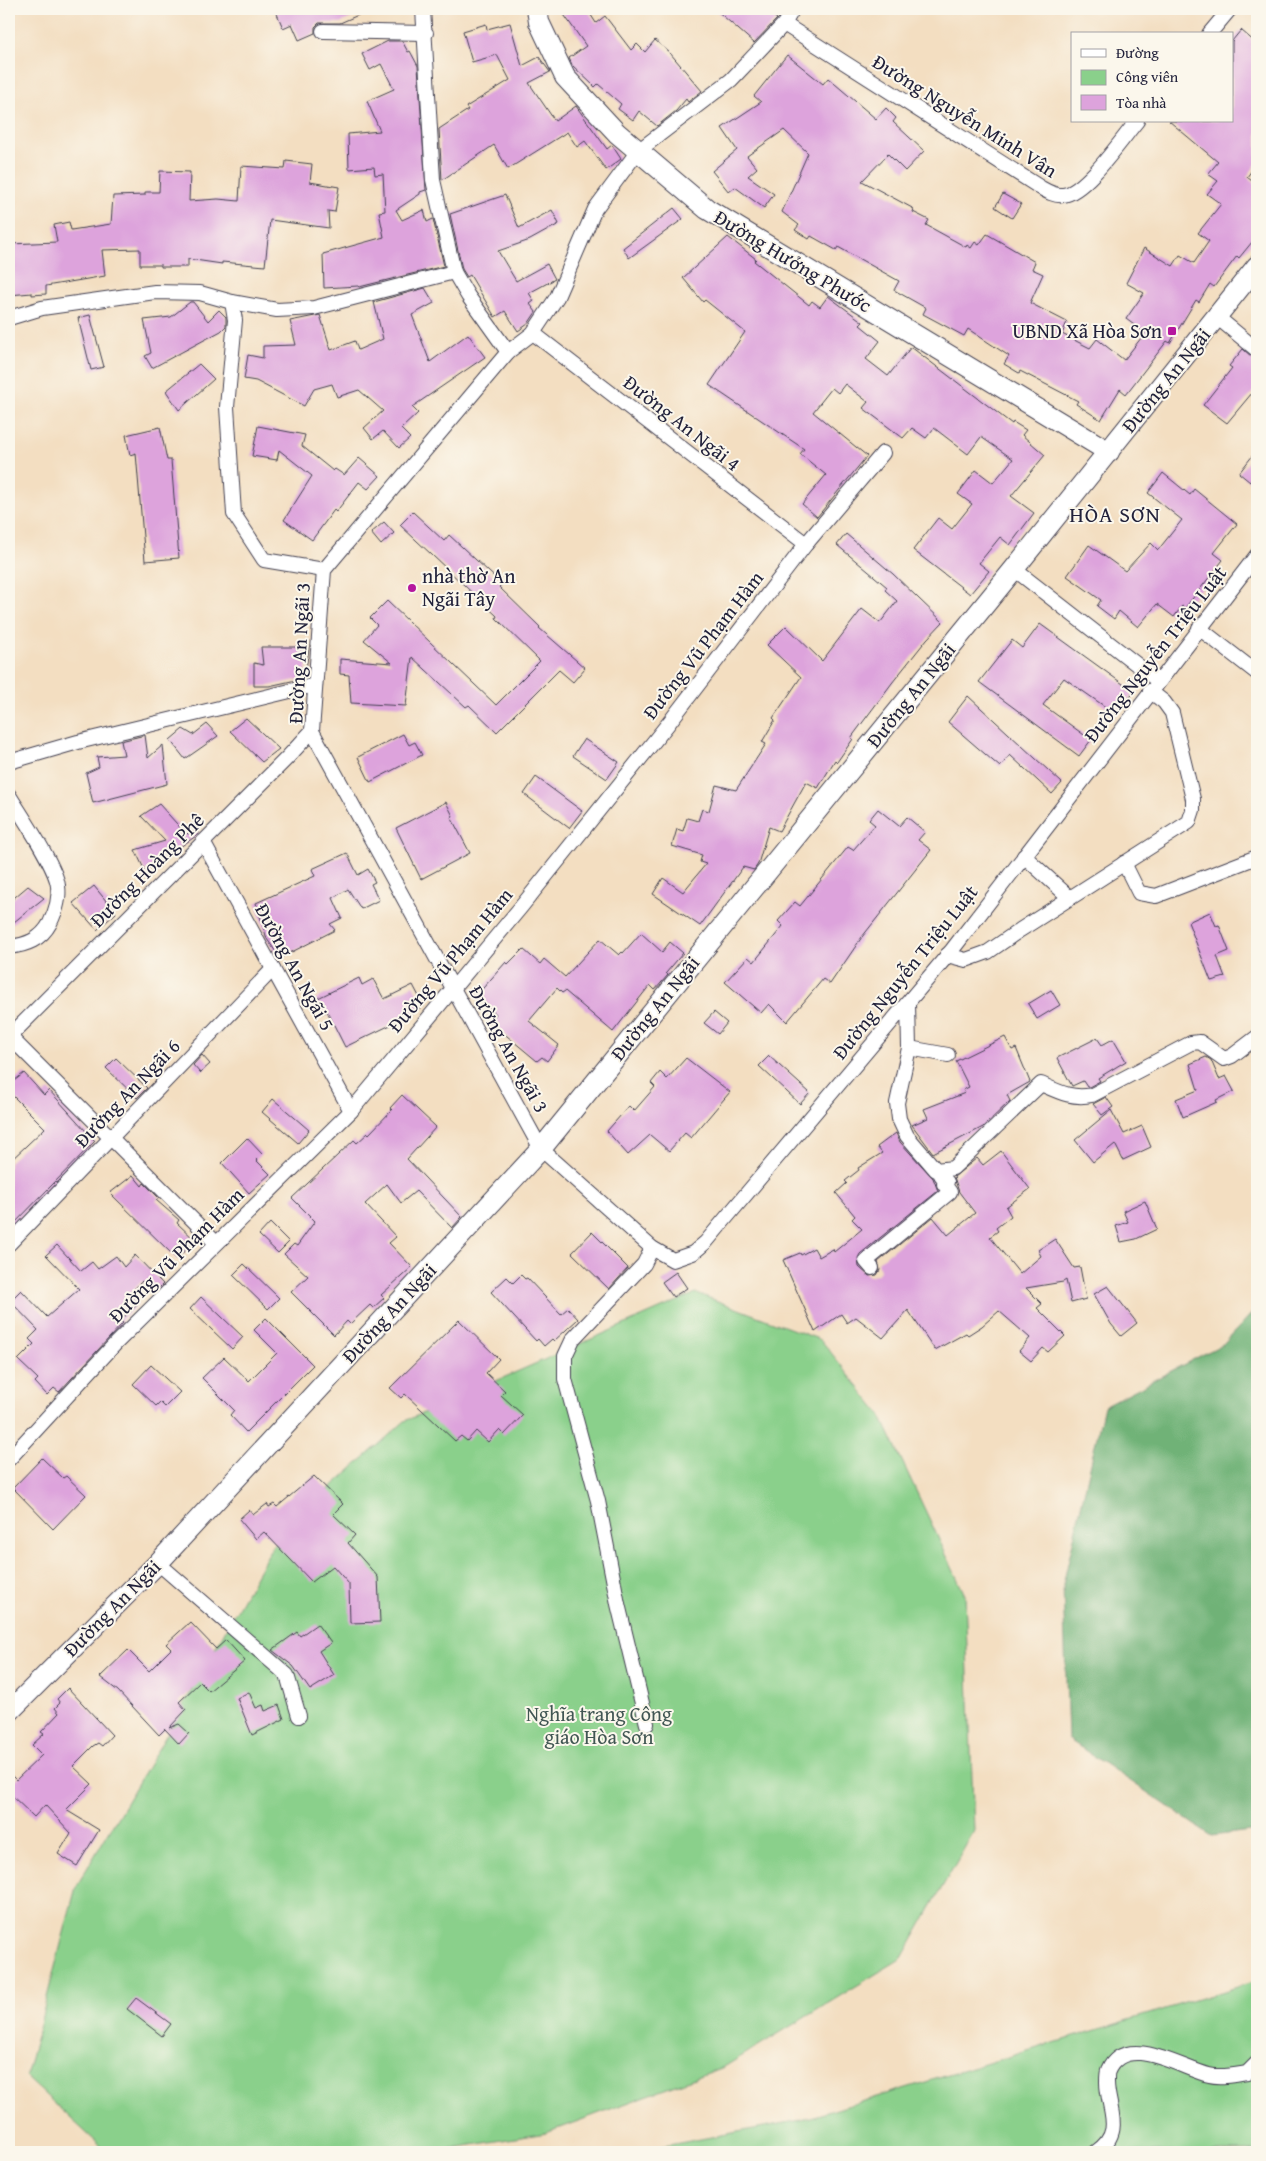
<svg xmlns="http://www.w3.org/2000/svg" width="1266" height="2161" font-family="'Gentium Book Plus',serif">
	<style>
		.green { fill: #8ad08b; stroke: #567963 }
		.forest { fill: #6fb277; stroke: #486a59 }
		.building { fill: #dda3dc }
		.lines { fill: none; stroke-linecap: round; stroke-linejoin: round }
		.minor-casing { stroke: #413e4f; stroke-width: 16 }
		.secondary-casing { stroke: #413e4f; stroke-width: 22 }
		.minor { stroke: #fff; stroke-width: 14 }
		.secondary { stroke: #fff; stroke-width: 20 }
		.poi-dot { fill: #b5179e; stroke: #fbf7ec; stroke-width: 2 }
		.labels { text-anchor: middle; stroke-width: 4; stroke-linejoin: round; paint-order: stroke }
		.street-label { font-size: 20px; fill: #22223b; stroke: #fbf7ec }
		.poi-label { font-size: 20px; fill: #22223b; stroke: #fbf7ec; text-anchor: end }
		.park-label { font-size: 20px; fill: #415653; stroke: #fbf7ec }
		.quarter-label { font-size: 22px; letter-spacing: 1px; fill: #22223b; stroke: #fbf7ec }
	</style>
	<rect width="100%" height="100%" fill="#fbf7ec"/>
	<filter id="ink" filterUnits="userSpaceOnUse"><feTurbulence type="fractalNoise" baseFrequency=".02" numOctaves="2"/><feDisplacementMap in="SourceGraphic" scale="10" xChannelSelector="R" yChannelSelector="G"/><feConvolveMatrix kernelMatrix="1 2 1 2 8 2 1 2 1" color-interpolation-filters="sRGB"/></filter>
	<filter id="wash" filterUnits="userSpaceOnUse"><feTurbulence type="fractalNoise" baseFrequency=".0096" numOctaves="4" result="noise"/><feDisplacementMap in="SourceGraphic" scale="20" xChannelSelector="R" yChannelSelector="G"/><feGaussianBlur stdDeviation="1.12" result="paint"/><feColorMatrix in="noise" values="0 0 0 0 0 0 0 0 0 0 0 0 0 0 0 0 0 1.4 0 .05"/><feComposite in="paint" operator="in"/></filter>
	<g filter="url(#wash)">
		<rect width="100%" height="100%" fill="#f3dec1"/>
		<!-- green -->
		<g class="green">
			<polygon points="696,1293 821,1340 880,1414 965,1595 974,1831 902,1958 724,2067 546,2133 428,2152 107,2152 26,2077 76,1887 170,1729 280,1533 405,1421"/>
			<polygon points="1257,1981 1257,2152 632,2152 801,2120"/>
		</g>
		<!-- forest -->
		<polygon class="forest" points="1257,1308 1257,1830 1212,1836 1068,1739 1063,1585 1104,1406 1223,1344"/>
		<g id="blocks">
			<!-- building -->
			<g class="building">
				<polygon points="275,9 372,9 340,23 319,23 315,27 315,33 299,40 292,24 283,28"/>
				<polygon points="560,9 587,9 596,23 605,16 631,50 637,44 645,52 655,40 670,53 702,91 688,102 686,99 676,111 657,126 639,111 633,120 618,109 621,104 598,84 595,87 572,65 569,58 586,46"/>
				<polygon points="715,9 765,9 777,19 754,43"/>
				<polygon points="510,23 522,66 539,57 550,72 529,83 555,121 576,106 607,149 612,145 621,159 606,170 585,141 577,147 567,132 508,169 494,145 442,180 439,129 468,110 466,107 510,80 497,55 472,62 463,31 486,24 487,29"/>
				<polygon points="1241,30 1257,44 1257,163 1247,177 1257,185 1257,236 1239,258 1237,256 1214,287 1210,284 1199,302 1196,300 1170,343 1167,341 1126,394 1120,389 1101,420 1076,404 1078,401 1020,371 1019,373 1004,364 1009,356 968,329 964,336 923,314 926,308 894,290 899,281 838,247 836,250 811,236 809,239 795,230 799,225 782,212 808,153 784,130 747,156 757,168 748,176 774,194 764,208 735,187 729,192 712,171 737,150 722,128 761,102 754,96 787,55 823,84 828,78 876,119 886,108 896,118 893,122 924,151 905,171 888,154 862,181 914,209 913,212 929,220 926,225 966,247 967,245 971,248 975,242 979,245 987,234 1035,262 1032,269 1043,274 1030,303 1067,322 1062,334 1090,348 1097,339 1124,360 1145,333 1126,319 1144,293 1126,283 1144,248 1173,266 1180,255 1194,263 1209,241 1198,233 1221,204 1207,194 1218,181 1208,174 1218,162 1169,121 1232,121 1232,41"/>
				<polygon points="388,41 402,41 408,52 410,51 418,66 426,190 420,192 420,194 396,210 402,220 424,210 427,222 433,219 444,266 359,287 358,286 324,288 323,254 384,237 379,212 385,211 383,174 375,175 374,167 349,169 348,134 380,131 367,101 394,89 381,64 370,70 362,54"/>
				<polygon points="286,161 312,164 310,182 339,187 335,212 328,211 329,228 270,220 265,266 222,262 222,264 188,259 188,267 161,267 161,265 140,265 140,249 102,250 105,276 46,286 46,294 32,295 32,293 9,295 9,244 57,242 54,225 69,222 71,230 111,224 113,196 145,195 145,192 159,192 160,171 190,172 189,201 218,199 239,201 241,166 285,169"/>
				<polygon points="1003,194 1021,204 1012,218 995,207"/>
				<polygon points="505,195 519,228 552,210 559,224 530,240 498,251 516,281 547,264 555,279 529,293 534,301 530,304 536,312 528,324 518,331 505,311 495,317 470,275 467,277 462,269 450,214"/>
				<polygon points="674,208 683,219 629,258 623,248"/>
				<polygon points="728,237 756,259 754,261 809,305 812,301 820,307 828,296 863,322 860,325 880,341 866,359 888,376 911,347 1012,424 1013,422 1026,430 1022,435 1045,455 1011,496 1034,513 1010,545 1000,537 979,563 989,571 970,594 913,550 938,518 952,529 972,504 958,494 976,470 993,483 1013,459 981,437 968,454 934,428 926,438 912,428 903,438 863,408 868,402 845,384 838,393 832,388 813,412 867,456 817,517 802,504 826,475 800,454 804,449 709,385 745,332 705,300 703,302 683,278"/>
				<polygon points="425,288 434,303 412,315 430,362 468,334 485,357 412,407 418,413 401,429 410,438 399,448 383,431 373,439 364,428 383,411 359,390 337,397 332,384 314,389 304,406 256,381 244,379 248,355 263,358 263,346 296,345 290,321 320,315 331,350 355,341 358,350 383,339 374,302"/>
				<polygon points="190,302 193,302 208,321 219,310 226,317 226,326 221,331 152,368 145,356 151,353 144,320 171,317"/>
				<polygon points="90,315 104,367 91,370 78,318"/>
				<polygon points="1243,349 1252,357 1257,359 1257,387 1227,423 1203,405 1232,368 1229,366"/>
				<polygon points="199,364 214,379 179,410 166,391"/>
				<polygon points="258,426 305,435 302,446 333,471 335,469 344,475 359,458 380,476 368,489 359,482 336,512 334,510 312,540 284,520 312,476 279,450 277,460 252,456"/>
				<polygon points="160,427 167,460 171,460 179,558 145,561 136,453 130,455 126,435"/>
				<polygon points="1257,450 1257,473 1250,482 1239,473"/>
				<polygon points="1163,473 1190,495 1194,489 1237,524 1214,553 1223,560 1185,608 1182,606 1174,617 1157,604 1138,627 1119,611 1114,619 1097,606 1101,600 1067,576 1089,545 1125,571 1151,543 1158,550 1182,520 1148,493"/>
				<polygon points="413,512 444,541 449,535 502,584 499,587 540,627 539,628 585,668 573,682 559,670 497,732 469,705 466,707 412,657 406,706 351,703 349,675 340,674 340,659 392,663 364,640 377,625 370,618 387,601 496,705 540,661 496,618 497,616 400,525"/>
				<polygon points="384,522 394,533 381,545 371,533"/>
				<polygon points="846,534 893,574 943,622 927,639 892,683 851,738 853,739 837,762 835,760 818,788 806,782 779,831 769,827 758,864 754,870 743,867 700,926 653,894 663,878 683,892 706,864 700,862 702,855 672,846 677,829 683,831 687,818 698,821 702,809 709,811 716,785 736,790 766,744 762,742 775,720 773,718 801,677 767,645 786,626 822,661 862,609 880,623 897,601 885,590 887,587 837,545"/>
				<polygon points="1040,624 1134,692 1117,715 1064,678 1043,705 1091,740 1079,756 979,682 1012,640 1022,648"/>
				<polygon points="261,647 309,647 305,678 269,686 254,686 254,663 263,665"/>
				<polygon points="968,696 1062,783 1052,794 1010,755 1000,767 948,722"/>
				<polygon points="246,718 279,749 262,762 230,731"/>
				<polygon points="207,724 218,736 185,759 170,740 183,729 193,735"/>
				<polygon points="403,734 409,745 415,742 422,755 370,782 358,757"/>
				<polygon points="145,735 148,758 163,745 167,784 93,803 86,773 99,767 97,757 124,755 121,741"/>
				<polygon points="584,739 619,762 607,779 573,756"/>
				<polygon points="536,777 582,811 569,828 524,794"/>
				<polygon points="446,802 453,816 451,817 470,853 421,879 396,828"/>
				<polygon points="159,804 186,834 197,831 199,834 145,871 135,850 165,841 141,816"/>
				<polygon points="878,809 899,826 907,817 925,832 918,840 931,850 862,937 830,984 823,979 787,1022 769,1004 761,1013 725,982 748,957 754,962 783,926 778,921 795,902 800,906 848,847 853,850 875,825 869,820"/>
				<polygon points="347,853 358,875 368,869 375,882 371,884 379,900 361,909 348,889 333,898 342,918 330,924 335,930 280,958 267,939 256,903 315,876 312,869"/>
				<polygon points="28,886 44,898 9,926 9,902"/>
				<polygon points="94,886 116,913 97,930 73,903"/>
				<polygon points="1210,912 1216,926 1219,925 1229,951 1217,956 1225,977 1211,981 1188,922"/>
				<polygon points="641,933 662,952 670,942 683,953 666,973 668,975 655,990 650,985 613,1032 565,991 562,993 557,988 529,1021 559,1045 547,1061 542,1057 537,1061 489,1021 496,1014 476,996 506,962 508,964 523,949 540,964 544,959 565,977 600,939 619,955 622,952 623,953"/>
				<polygon points="359,978 362,985 373,979 384,999 413,985 424,1006 406,1016 407,1017 345,1047 327,1011 321,1014 314,1000"/>
				<polygon points="1051,990 1060,1005 1037,1019 1028,1004"/>
				<polygon points="714,1012 727,1023 718,1034 704,1023"/>
				<polygon points="1005,1037 1012,1050 1016,1048 1030,1082 1007,1095 1010,1101 983,1127 933,1153 912,1125 928,1118 924,1109 965,1093 963,1090 969,1087 956,1061"/>
				<polygon points="1097,1038 1102,1045 1113,1039 1126,1061 1098,1078 1100,1081 1089,1087 1087,1087 1083,1081 1072,1086 1057,1058"/>
				<polygon points="202,1055 210,1064 200,1073 193,1065"/>
				<polygon points="769,1056 810,1093 800,1104 759,1066"/>
				<polygon points="1206,1057 1211,1060 1219,1079 1226,1076 1234,1091 1216,1100 1217,1102 1183,1117 1176,1099 1198,1090 1190,1064"/>
				<polygon points="116,1058 147,1088 137,1098 106,1068"/>
				<polygon points="686,1058 730,1092 691,1138 685,1133 669,1151 650,1135 628,1155 607,1131 629,1106 634,1111 655,1087 651,1083 660,1072 667,1079"/>
				<polygon points="24,1073 44,1095 49,1090 95,1141 9,1229 9,1162 45,1128 9,1092 9,1085"/>
				<polygon points="402,1095 436,1127 407,1159 462,1217 452,1228 416,1191 401,1203 387,1184 365,1204 396,1237 389,1243 412,1267 381,1295 384,1298 373,1308 370,1305 350,1324 347,1321 334,1335 291,1292 308,1276 284,1254 294,1244 297,1246 315,1221 292,1198 354,1140 357,1143 368,1133 369,1134 392,1110 390,1108"/>
				<polygon points="1106,1097 1113,1107 1102,1115 1093,1104"/>
				<polygon points="273,1099 309,1130 298,1143 262,1112"/>
				<polygon points="1111,1110 1124,1134 1142,1126 1151,1147 1123,1160 1115,1144 1093,1162 1075,1140"/>
				<polygon points="896,1133 900,1142 933,1178 938,1191 860,1254 858,1258 859,1267 869,1276 877,1275 880,1270 878,1262 933,1217 948,1235 975,1213 959,1192 954,1177 977,1158 983,1165 1001,1151 1030,1189 1006,1207 1011,1216 996,1228 998,1231 990,1237 1020,1274 1041,1256 1038,1250 1055,1239 1074,1268 1080,1267 1086,1299 1071,1303 1066,1280 1063,1282 1026,1288 1042,1304 1037,1308 1065,1336 1048,1352 1043,1348 1031,1361 1019,1351 1030,1338 999,1311 982,1326 968,1335 966,1333 935,1350 908,1310 883,1338 856,1317 847,1323 841,1314 815,1332 783,1260 800,1253 801,1255 814,1248 819,1257 833,1249 834,1252 862,1229 852,1219 855,1216 836,1193 847,1183 845,1181 859,1170 858,1168 882,1153 877,1147"/>
				<polygon points="247,1138 262,1154 256,1160 270,1174 249,1193 222,1163"/>
				<polygon points="133,1175 142,1186 144,1183 159,1198 156,1200 179,1220 177,1223 195,1240 177,1259 110,1193"/>
				<polygon points="1145,1201 1157,1229 1136,1239 1121,1242 1116,1226 1128,1222 1123,1211"/>
				<polygon points="270,1223 289,1242 278,1253 259,1235"/>
				<polygon points="592,1232 628,1268 609,1289 572,1253"/>
				<polygon points="57,1245 81,1271 92,1262 98,1269 116,1256 124,1267 135,1255 163,1284 155,1292 142,1281 129,1295 138,1304 120,1321 123,1323 59,1392 54,1388 47,1395 35,1382 38,1379 18,1360 34,1344 29,1339 38,1330 10,1301 21,1290 47,1317 79,1289 46,1255"/>
				<polygon points="244,1264 279,1298 268,1309 233,1275"/>
				<polygon points="676,1272 687,1288 673,1297 662,1282"/>
				<polygon points="521,1275 525,1279 527,1278 561,1314 568,1308 578,1319 554,1341 552,1339 544,1346 538,1339 536,1341 491,1292 507,1277 513,1283"/>
				<polygon points="1108,1286 1137,1323 1121,1336 1111,1324 1094,1294"/>
				<polygon points="201,1297 243,1337 232,1349 190,1309"/>
				<polygon points="266,1318 313,1365 246,1432 230,1415 234,1410 202,1378 224,1357 249,1381 277,1353 254,1330"/>
				<polygon points="459,1320 499,1359 486,1373 505,1391 501,1395 523,1415 504,1435 499,1430 488,1442 476,1431 467,1441 461,1436 455,1441 405,1394 401,1398 390,1388"/>
				<polygon points="151,1365 180,1392 165,1407 160,1402 156,1406 133,1384"/>
				<polygon points="42,1458 63,1478 66,1476 86,1495 53,1529 13,1488"/>
				<polygon points="314,1476 343,1504 333,1514 355,1535 348,1543 378,1577 380,1622 350,1623 349,1584 333,1566 312,1582 264,1532 256,1539 239,1519 249,1510 254,1514 267,1504 269,1507 274,1504 277,1507"/>
				<polygon points="190,1622 216,1649 226,1640 245,1661 209,1691 200,1682 179,1702 186,1710 169,1728 179,1724 189,1733 179,1744 165,1729 159,1735 118,1691 100,1677 128,1650 149,1671 171,1649 166,1644"/>
				<polygon points="317,1624 331,1643 319,1651 334,1675 310,1690 293,1666 272,1650 297,1632 300,1636"/>
				<polygon points="68,1688 112,1735 102,1746 98,1743 93,1746 73,1766 92,1784 66,1810 99,1830 77,1866 58,1854 71,1833 45,1805 34,1817 9,1793 9,1773 16,1780 42,1755 32,1745 44,1734 41,1732 59,1713 55,1708 60,1703 57,1699"/>
				<polygon points="249,1692 256,1708 263,1705 265,1711 279,1705 284,1719 252,1735 237,1698"/>
				<polygon points="136,1998 171,2024 162,2036 127,2009"/>
			</g>
		</g>
	</g>
	<g filter="url(#ink)">
		<use href="#blocks" fill-opacity="0" stroke="#413e4f" stroke-width="1"/>
		<g class="lines">
			<defs>
				<g id="minor">
					<polyline points="423,9 433,180 454,272 468,296 508,352"/>
					<polyline points="793,9 784,24 731,80 638,151 595,209 557,297 533,333 508,352 324,570 312,731 541,1149 652,1248 673,1260 693,1253 706,1242 726,1218 952,950 1257,555"/>
					<path d="M784,24L1041,188C1048,192 1055,196 1063,195C1085,193 1122,139 1137,121"/>
					<polyline points="323,31 426,33"/>
					<polyline points="1209,34 1230,9"/>
					<polyline points="232,302 235,320 227,407 234,514 264,560 324,570"/>
					<polyline points="1217,317 1257,350"/>
					<polyline points="9,318 42,308 155,292 200,293 232,302 277,310 314,308 454,272"/>
					<polyline points="533,333 806,544"/>
					<polyline points="1014,569 1158,681"/>
					<polyline points="1199,628 1257,673"/>
					<polyline points="9,762 78,742 315,685"/>
					<path d="M9,795C21,815 56,866 58,886C60,899 55,913 50,923C41,940 26,945 9,947"/>
					<polyline points="203,842 351,1111"/>
					<polyline points="1024,856 1070,898"/>
					<polyline points="1124,863 1139,893 1156,896 1257,857"/>
					<polyline points="947,955 966,960 988,952 1020,930 1189,822 1193,810 1193,799 1172,713 1164,702 1150,691"/>
					<path d="M908,1003L909,1048L897,1103L899,1119L907,1136L936,1170L953,1168L1041,1084C1059,1092 1072,1099 1092,1095L1191,1043L1200,1042L1224,1059L1232,1056L1257,1037"/>
					<polyline points="9,1036 216,1243"/>
					<polyline points="9,1037 287,758 312,731"/>
					<polyline points="909,1048 948,1055"/>
					<polyline points="9,1244 273,969"/>
					<polyline points="872,1268 866,1261 950,1192 944,1184 947,1182 941,1175 947,1170"/>
					<polyline points="9,1459 116,1343 351,1111 521,907 668,724 806,544 883,453"/>
					<polyline points="158,1563 287,1675 299,1716"/>
					<polyline points="647,1724 618,1604 598,1501 565,1379 565,1356 573,1339 644,1264 652,1248"/>
					<path d="M1096,2152C1126,2131 1107,2109 1107,2082C1107,2079 1107,2073 1108,2071C1125,2031 1182,2069 1209,2075C1221,2078 1235,2075 1247,2073L1257,2063"/>
				</g>
				<g id="secondary">
					<polyline points="537,9 539,22 565,77 617,133 707,209 1109,452"/>
					<polyline points="9,1712 158,1563 541,1149 1014,569 1257,266"/>
				</g>
			</defs>
			<!-- minor casing -->
			<use href="#minor" class="minor-casing"/>
			<!-- secondary casing -->
			<use href="#secondary" class="secondary-casing"/>
			<!-- minor -->
			<use href="#minor" class="minor"/>
			<!-- secondary -->
			<use href="#secondary" class="secondary"/>
		</g>
	</g>
	<!-- markers -->
	<g class="poi-dot">
		<rect x="1167" y="326" width="10" height="10" rx="2.5"/>
		<circle cx="412" cy="588" r="5"/>
	</g>
	<g class="labels">
		<!-- street labels -->
		<g class="street-label">
			<text transform="translate(965 116) rotate(32)" y="7">Đường Nguyễn Minh Vân</text>
			<text transform="translate(793 261) rotate(31)" y="7">Đường Hưởng Phước</text>
			<text transform="translate(1166 380) rotate(-51)" y="7">Đường An Ngãi</text>
			<text transform="translate(682 423) rotate(38)" y="7">Đường An Ngãi 4</text>
			<text transform="translate(703 645) rotate(-52)" y="7">Đường Vũ Phạm Hàm</text>
			<text transform="translate(299 653) rotate(-87)" y="7">Đường An Ngãi 3</text>
			<text transform="translate(1155 654) rotate(-52)" y="7">Đường Nguyễn Triệu Luật</text>
			<text transform="translate(911 695) rotate(-51)" y="7">Đường An Ngãi</text>
			<text transform="translate(147 870) rotate(-45)" y="7">Đường Hoàng Phê</text>
			<text transform="translate(450 960) rotate(-50)" y="7">Đường Vũ Phạm Hàm</text>
			<text transform="translate(295 967) rotate(61)" y="7">Đường An Ngãi 5</text>
			<text transform="translate(905 972) rotate(-51)" y="7">Đường Nguyễn Triệu Luật</text>
			<text transform="translate(655 1008) rotate(-51)" y="7">Đường An Ngãi</text>
			<text transform="translate(509 1049) rotate(61)" y="7">Đường An Ngãi 3</text>
			<text transform="translate(127 1093) rotate(-46)" y="7">Đường An Ngãi 6</text>
			<text transform="translate(176 1255) rotate(-45)" y="7">Đường Vũ Phạm Hàm</text>
			<text transform="translate(389 1313) rotate(-47)" y="7">Đường An Ngãi</text>
			<text transform="translate(112 1608) rotate(-45)" y="7">Đường An Ngãi</text>
		</g>
		<!-- poi labels -->
		<g class="poi-label">
			<text x="1162" y="338">UBND Xã Hòa Sơn</text>
			<text x="422" y="583" text-anchor="start">nhà thờ An<tspan x="422" dy="23">Ngãi Tây</tspan></text>
		</g>
		<!-- park labels -->
		<g class="park-label">
			<text x="599" y="1721">Nghĩa trang Công<tspan x="599" dy="23">giáo Hòa Sơn</tspan></text>
		</g>
		<!-- quarter labels -->
		<g class="quarter-label">
			<text x="1115" y="522">HÒA SƠN</text>
		</g>
	</g>
	<!-- margin -->
	<rect width="1266" height="2161" fill="none" stroke="#fbf7ec" stroke-width="30"/>
	<!-- legend -->
	<rect x="1071" y="32" width="162" height="90" fill="#fbf7ec" stroke="#a4a2a5"/>
	<rect x="1081" y="49" width="25" height="8" fill="#ffffff" stroke="#a4a2a5"/>
	<text x="1116" y="58" font-size="15" fill="#22223b">Đường</text>
	<rect x="1081" y="70" width="25" height="15" fill="#8ad08b" stroke="#a4a2a5"/>
	<text x="1116" y="82" font-size="15" fill="#22223b">Công viên</text>
	<rect x="1081" y="95" width="25" height="15" fill="#dda3dc" stroke="#a4a2a5"/>
	<text x="1116" y="108" font-size="15" fill="#22223b">Tòa nhà</text>
</svg>
